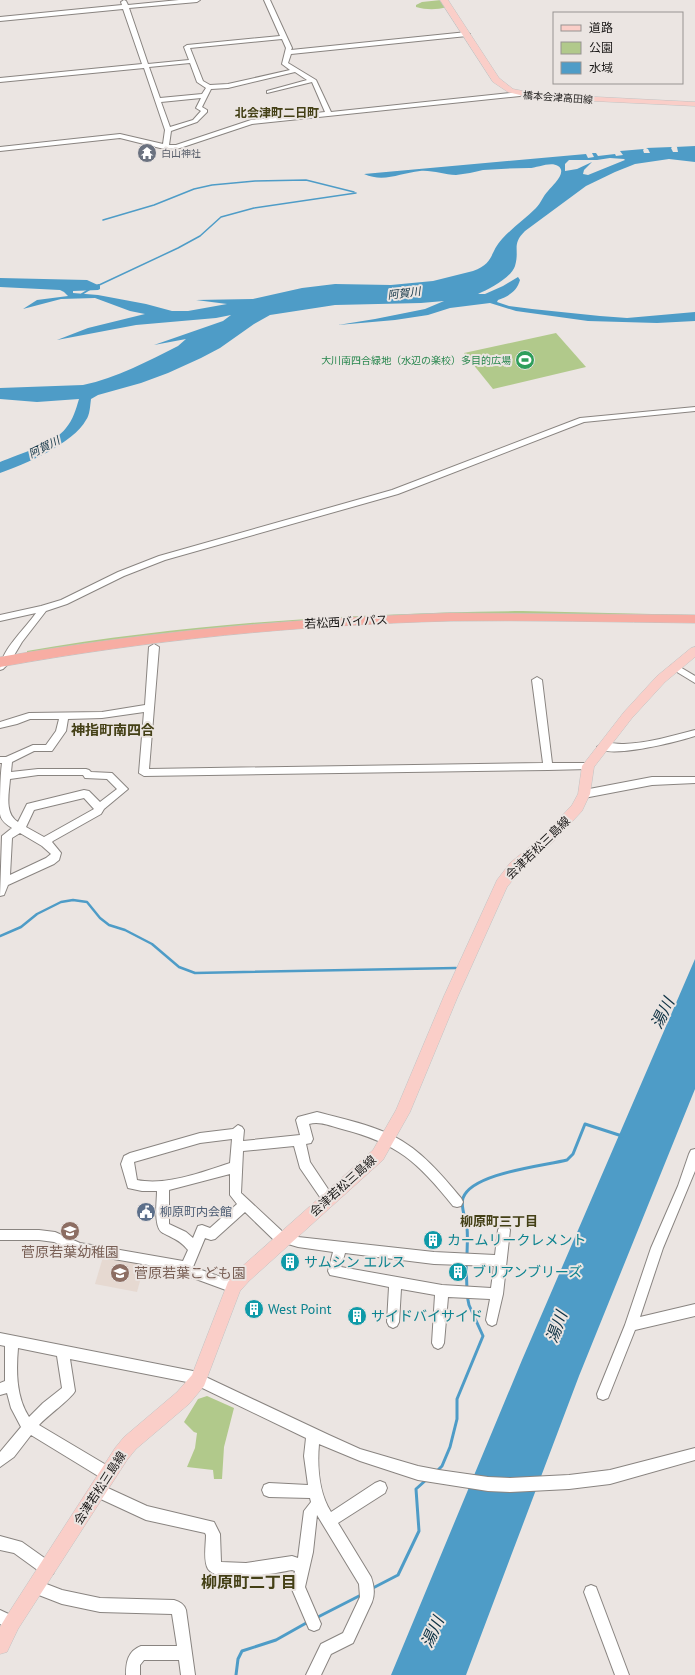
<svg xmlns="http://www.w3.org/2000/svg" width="695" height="1675" font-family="'PT Sans','Noto Sans JP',sans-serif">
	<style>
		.built { fill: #e6d9d1 }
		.green { fill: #b1c98b }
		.water { fill: #4e9cc7; fill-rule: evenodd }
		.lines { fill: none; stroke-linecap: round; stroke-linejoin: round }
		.stream-far3 { stroke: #4e9cc7; stroke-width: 1.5 }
		.stream-far2 { stroke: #4e9cc7; stroke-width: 2 }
		.stream-far1 { stroke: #4e9cc7; stroke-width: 2.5 }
		.stream { stroke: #4e9cc7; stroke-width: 3 }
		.minor-casing { stroke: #898480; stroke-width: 2 }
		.major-casing { stroke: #c3c3c3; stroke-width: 1 }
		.highway-casing { stroke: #c3c3c3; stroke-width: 1 }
		.minor { fill: #fff; fill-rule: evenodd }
		.major { fill: #facec8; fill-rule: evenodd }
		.highway { fill: #f7ada3; fill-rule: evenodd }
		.labels { text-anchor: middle; stroke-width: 4; stroke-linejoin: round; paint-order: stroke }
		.far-street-label { font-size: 10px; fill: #1a1817; stroke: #ebe5e2 }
		.far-worship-label { font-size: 10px; fill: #5b616d; stroke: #ebe5e2; text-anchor: start }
		.far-leisure-label { font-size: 10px; fill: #27864d; stroke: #ebe5e2; text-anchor: end }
		.far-water-label { font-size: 11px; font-style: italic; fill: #0d3143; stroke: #ebe5e2 }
		.far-quarter-label { font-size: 12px; font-weight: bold; fill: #444016; stroke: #ebe5e2 }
		.street-label { font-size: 12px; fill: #1a1817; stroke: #ebe5e2 }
		.service-label { font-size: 12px; fill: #4e5e75; stroke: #ebe5e2; text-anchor: start }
		.neighbourhood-label { font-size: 13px; font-weight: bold; fill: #444016; stroke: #ebe5e2 }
		.quarter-label { font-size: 14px; font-weight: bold; fill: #444016; stroke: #ebe5e2 }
		.near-culture-label { font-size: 14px; fill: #0d838f; stroke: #ebe5e2; text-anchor: start }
		.near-education-label { font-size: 14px; fill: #785e54; stroke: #ebe5e2 }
		.near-water-label { font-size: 16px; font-style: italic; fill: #0d3143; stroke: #ebe5e2 }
		.near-neighbourhood-label { font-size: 16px; font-weight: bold; fill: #444016; stroke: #ebe5e2 }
	</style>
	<rect width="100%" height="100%" fill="#ebe5e2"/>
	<!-- built -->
	<polygon class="built" points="103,1257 145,1263 137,1292 95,1284"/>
	<!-- green -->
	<g class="green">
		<path d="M441,0L447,7C436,10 427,10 416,7V5L422,2Z"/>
		<polygon points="556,333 586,367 493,389 464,353"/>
		<path d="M522,611L695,615V619L343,622L27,655V651C190,623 356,613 522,611Z"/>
		<polygon points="207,1396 234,1408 224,1447 222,1479 214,1479 213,1470 187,1467 195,1448 197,1433 194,1432 184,1422 198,1399"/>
	</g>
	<!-- water -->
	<g class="water">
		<path d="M695,146V162L669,159L635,164L615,172L586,186L525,231C511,245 520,249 515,266C511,278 489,289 478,294H485L503,286L518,277L520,280C517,291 509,296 498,300L497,302L509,306L532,309L600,316L627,318L695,312V321L657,323L588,321L516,311L490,303L450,308L428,315L395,320L338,325L375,319L425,309L444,301L421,303L335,305L270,315L254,324L220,348L201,358L168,373L141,383L98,395L91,399C90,406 90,415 86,420C74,443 24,465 0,473V462C19,454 54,444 66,428C73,420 76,409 79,399L37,402L0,399V388L83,385C117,378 148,361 178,346L186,339L154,345L223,321L231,315L216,318L136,325L57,340L88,328L145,314L130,311L95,298L61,299L23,309L37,300L68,296L64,292L60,290L0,287V278L87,280L100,286V289L98,290L73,291V293L98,295L146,304L172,311H188L227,304L196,300L253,299L302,288L335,284L391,285L433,281L473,271C495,263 489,253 502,239C513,227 525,219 536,208C541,203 543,196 548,191C552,186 568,172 558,166C551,161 537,168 529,168C514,168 499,169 483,170C475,172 465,174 456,175C444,175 433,170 420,171C400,173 384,183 364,174L586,154L588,158L594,157L592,153H596L598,156L615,154L616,156L623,155L620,151L644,149L643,150L644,153H650L648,149L646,148L672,147L671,148L673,152H678L677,147H675ZM610,158L624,159L625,160L588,175L583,174L584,170L592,162L577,169L565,171V164L569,160H597Z"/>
		<polygon points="695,959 695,1089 579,1376 466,1675 391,1675 522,1360"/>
	</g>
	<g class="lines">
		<!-- stream-far3 -->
		<g class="stream-far3">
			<polyline points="103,220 154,205 194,189 212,185 255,181 306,180 354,192"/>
			<polyline points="97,286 178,248 200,236 221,217 254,208 356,193"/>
		</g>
		<!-- stream-far2 -->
		<g class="stream-far2">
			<polyline points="96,286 99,285"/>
			<polyline points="82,294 90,289"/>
		</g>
		<!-- stream-far1 -->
		<polyline class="stream-far1" points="0,936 21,927 37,914 61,902 73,900 87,902 100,918 109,925 125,930 152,944 179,967 195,973 456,968"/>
		<!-- stream -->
		<g class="stream">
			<path d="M467,1256C467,1247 468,1237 467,1228C466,1219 460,1207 463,1198C472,1173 543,1166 567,1160L573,1154L585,1124L622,1136"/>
			<polyline points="466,1263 467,1290"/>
			<polyline points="436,1472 442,1466 450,1447 457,1419 457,1399 483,1336 469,1305 467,1295"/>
			<polyline points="371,1589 398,1575 419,1531 416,1489 426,1480"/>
			<polyline points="316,1618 361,1595"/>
			<polyline points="236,1675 238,1659 242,1651 276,1640 308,1622"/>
		</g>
		<defs>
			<g id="minor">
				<path d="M179,0H200L197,2L129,8L148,64L189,60L184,47L187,45L280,36L264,0H270L292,48L291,50L467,32L470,34L467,36L291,54L288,63L316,80L331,112L520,92L523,94L520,96L252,124L177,149L160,148L120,138L0,151V147L120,134L163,144L165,130L144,68L0,82V78L142,64L123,9L0,21V17L122,5L121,2L124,0L126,1L128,5ZM282,39L286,48L282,64L290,70L228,84L210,85L203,81L190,48ZM190,63L197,82L206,88L202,94L160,98L149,67ZM295,72L307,80L267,91V93L312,82L325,112L251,120L176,145H169L171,131L197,122L207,112V110L202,107L211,89L228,88ZM201,98L196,108L201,111L193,120L170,127L161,102Z"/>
				<path d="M695,407V411L584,422L398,494L165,560L124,576L67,604L46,611L22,642L10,662L3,669L0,670C0,651 25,629 36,613L0,621V615L41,606L61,600L118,572L159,556L392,490L580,418Z"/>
				<path d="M154,644L159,647L149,769L543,763L532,680L537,677L542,680L552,763H588L593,766L588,769L548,770L144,776L139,773L144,712L102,718L68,719L66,731L52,751H34L12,762L11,772L38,769H86L89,770L91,772L112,773L128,789L104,809L101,814L53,841L52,842L61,853L59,860L54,864L8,885L4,895L0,896L2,836L12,828C7,825 1,821 0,814C0,801 0,777 2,763H0V757H6L33,745H46L56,731L59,719H30L17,724L0,728V722L29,713L102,712L145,705L149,647ZM38,775H83L85,778L107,779L117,789L100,802L89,791L84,790L27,804L18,822C4,814 9,793 10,779ZM84,798L94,809L44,837L26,827L34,810ZM20,833L42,846L51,854L46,858L10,875L12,838Z"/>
				<polygon points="675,664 695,676 695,683 672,669 670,667 672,665"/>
				<path d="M695,730V736C680,741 607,760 597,747C602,741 617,744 624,744C648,743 672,736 695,730Z"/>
				<polygon points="652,777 695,777 695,783 652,785 584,798 579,794 584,790"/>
				<path d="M317,1112C343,1119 369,1124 393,1136C421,1150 442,1175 461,1198L463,1202L461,1206L457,1207L453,1206C418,1162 397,1143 342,1129C330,1126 320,1121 309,1124L313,1139L311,1143L306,1144L310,1162L332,1195L334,1199L332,1203L328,1204L324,1203L300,1168L294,1146L243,1151L241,1193L284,1233H286L298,1237L434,1252L495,1255L498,1230L500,1226L504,1225L508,1226L510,1230L503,1294L496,1324L492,1326L488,1324L486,1320L490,1299L448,1297L444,1343L442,1347L438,1349L434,1347L432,1343L435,1295L401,1289L399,1322L397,1326L393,1328L389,1326L387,1322L389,1287L330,1275L328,1271L333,1252L298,1247L288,1244L283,1246L279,1245L245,1212L215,1239L211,1240L205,1238L193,1267L238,1283L240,1287L238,1291L234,1293L185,1275L177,1270L79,1253L54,1242L39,1240H0V1230H39L55,1232L80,1243L183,1261L188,1250L187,1249C180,1240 172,1238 163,1233C153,1228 157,1202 157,1191H142L128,1188L121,1164L124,1156L130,1153L200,1133L233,1129L238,1125L242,1127L244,1130L243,1141L300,1135L296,1120L298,1117ZM232,1139L230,1163C202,1172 167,1186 137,1180L134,1162L200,1143ZM230,1174V1195L237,1204L210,1228L202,1225L198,1226L193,1238L186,1232L169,1224V1190ZM345,1253L434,1264L494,1266L491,1288L442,1285L341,1267Z"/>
				<polygon points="695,1149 695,1171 663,1248 640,1317 695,1304 695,1316 635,1330 608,1398 603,1400 598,1398 597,1394 625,1325 651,1248 678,1186 689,1154 691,1150"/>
				<path d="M0,1333L193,1371L329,1435L360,1449L418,1466L439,1470L488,1477L510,1478L569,1475L610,1470L695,1448V1460L610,1484L569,1489L510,1492L488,1491L418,1480L360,1461L319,1444C317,1466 319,1493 331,1512L375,1483L380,1481L385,1483L387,1488L385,1493L338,1523L371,1577C374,1585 375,1594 372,1602L353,1643L331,1654L321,1675H306L321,1644L343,1633L360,1597L359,1584L317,1515L313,1552L305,1587L321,1624L319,1629L314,1631L309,1629L291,1587L295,1571L292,1570C275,1573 219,1585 208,1569C203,1561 206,1544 206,1535L205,1533L146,1520L92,1495L90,1490L92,1485L97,1483L147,1506L214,1522L220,1534L221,1562L246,1563L292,1556L298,1558L304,1511L311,1502L310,1498L269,1497L264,1495L262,1490L264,1485L269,1483L308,1485L304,1456L306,1438L192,1383L70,1359L75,1391C72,1398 46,1417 39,1425L113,1469L115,1474L113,1479L108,1481L103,1479L31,1435L14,1457L0,1467V1452L21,1427L11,1408L7,1393L0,1395V1383L5,1381V1346L0,1345ZM18,1348L57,1356L62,1388L43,1403L29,1417C16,1397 16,1371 18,1348Z"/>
				<polygon points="0,1536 22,1542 53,1564 55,1569 53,1574 48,1576 43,1574 14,1553 0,1550"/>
				<path d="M36,1580L62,1590L100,1598L174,1600C180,1602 184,1604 186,1610L195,1675H181L179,1660H144L140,1665V1675H126C126,1662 128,1651 141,1646H177L172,1614L100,1612L62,1604L31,1592L29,1587L31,1582Z"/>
				<polygon points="591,1585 596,1587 629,1675 615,1675 584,1592 586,1587"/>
				<polygon points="0,1610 17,1618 19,1623 17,1628 12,1630 0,1624"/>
			</g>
			<g id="major">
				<polygon points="440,0 448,0 499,78 513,89 538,94 695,102 695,106 532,98 508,92 493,82"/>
				<polygon points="695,647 695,657 665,682 632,718 594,767 590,794 582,811 555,840 520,871 507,887 458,996 410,1112 383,1160 249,1281 240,1291 204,1386 189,1404 136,1449 127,1460 18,1629 7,1652 0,1654 0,1627 6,1617 115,1448 124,1437 177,1392 192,1375 228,1282 237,1271 373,1150 396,1110 444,996 497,880 510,863 545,834 572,805 578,794 582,766 624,712 657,676 691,648"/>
			</g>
			<path id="highway" d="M450,613L695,615V623C613,622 531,620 450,621C299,625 149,640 0,667V657C149,631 299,618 450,613Z"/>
		</defs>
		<!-- minor casing -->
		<use href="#minor" class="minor-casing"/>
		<!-- major casing -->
		<use href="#major" class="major-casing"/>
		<!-- highway casing -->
		<use href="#highway" class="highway-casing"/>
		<!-- minor -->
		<use href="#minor" class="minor"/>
		<!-- major -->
		<use href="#major" class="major"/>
		<!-- highway -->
		<use href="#highway" class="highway"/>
	</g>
	<!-- icons -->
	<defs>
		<symbol id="temple-disc" viewBox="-11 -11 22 22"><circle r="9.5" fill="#6b7280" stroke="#ebe5e2"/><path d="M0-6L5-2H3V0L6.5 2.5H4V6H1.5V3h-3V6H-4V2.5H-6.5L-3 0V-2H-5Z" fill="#fff"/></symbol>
		<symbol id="stadium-disc" viewBox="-11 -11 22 22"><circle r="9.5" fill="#2e9e5b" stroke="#ebe5e2"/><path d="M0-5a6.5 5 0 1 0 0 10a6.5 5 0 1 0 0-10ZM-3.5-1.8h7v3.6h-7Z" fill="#fff"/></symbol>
		<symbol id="civic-disc" viewBox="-11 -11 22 22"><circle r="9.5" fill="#5c6f8a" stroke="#ebe5e2"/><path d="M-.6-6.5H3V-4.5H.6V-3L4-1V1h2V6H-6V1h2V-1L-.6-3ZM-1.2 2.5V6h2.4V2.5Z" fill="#fff"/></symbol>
		<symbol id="school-disc" viewBox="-11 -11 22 22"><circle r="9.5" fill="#8d6e63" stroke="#ebe5e2"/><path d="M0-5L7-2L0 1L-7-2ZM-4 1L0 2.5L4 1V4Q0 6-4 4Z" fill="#fff"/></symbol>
		<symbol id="building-disc" viewBox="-11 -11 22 22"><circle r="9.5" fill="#0f9aa8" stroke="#ebe5e2"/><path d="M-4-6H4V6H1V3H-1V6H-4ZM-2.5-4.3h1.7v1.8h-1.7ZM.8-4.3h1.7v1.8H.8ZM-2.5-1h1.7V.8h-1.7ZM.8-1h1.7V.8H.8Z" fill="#fff"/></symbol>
	</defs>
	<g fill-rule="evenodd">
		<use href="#temple-disc" x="136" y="142" width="22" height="22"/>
		<use href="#stadium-disc" x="514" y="349" width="22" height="22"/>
		<use href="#civic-disc" x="135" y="1201" width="22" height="22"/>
		<use href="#school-disc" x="59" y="1220" width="22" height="22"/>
		<use href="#building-disc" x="422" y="1229" width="22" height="22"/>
		<use href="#building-disc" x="279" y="1251" width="22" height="22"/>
		<use href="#building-disc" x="447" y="1261" width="22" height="22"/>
		<use href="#school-disc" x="109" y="1262" width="22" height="22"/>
		<use href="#building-disc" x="243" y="1298" width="22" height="22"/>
		<use href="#building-disc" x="346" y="1305" width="22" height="22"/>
	</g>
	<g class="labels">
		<!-- far-street labels -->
		<g class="far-street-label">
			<text transform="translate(558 97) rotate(4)" y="4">橋本会津高田線</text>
		</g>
		<!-- far-worship labels -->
		<g class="far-worship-label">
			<text x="161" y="157">白山神社</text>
		</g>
		<!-- far-leisure labels -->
		<g class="far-leisure-label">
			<text x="511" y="364">大川南四合緑地（水辺の楽校）多目的広場</text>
		</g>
		<!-- far-water labels -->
		<g class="far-water-label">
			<text transform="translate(404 293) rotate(-7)" y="4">阿賀川</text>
			<text transform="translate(44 447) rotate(-27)" y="4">阿賀川</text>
		</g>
		<!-- far-quarter labels -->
		<g class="far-quarter-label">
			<text x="277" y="117">北会津町二日町</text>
		</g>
		<!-- street labels -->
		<g class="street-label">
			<text transform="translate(346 622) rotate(-3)" y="4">若松西バイパス</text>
			<text transform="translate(538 848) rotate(-44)" y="4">会津若松三島線</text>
			<text transform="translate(343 1186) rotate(-42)" y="4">会津若松三島線</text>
			<text transform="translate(100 1488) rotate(-57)" y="4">会津若松三島線</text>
		</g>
		<!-- service labels -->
		<g class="service-label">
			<text x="160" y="1216">柳原町内会館</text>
		</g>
		<!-- neighbourhood labels -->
		<g class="neighbourhood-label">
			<text x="499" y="1226">柳原町三丁目</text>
		</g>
		<!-- quarter labels -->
		<g class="quarter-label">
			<text x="113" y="735">神指町南四合</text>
		</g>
		<!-- near-culture labels -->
		<g class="near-culture-label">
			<text x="447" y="1245">カームリークレメント</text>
			<text x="304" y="1267">サムシン エルス</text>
			<text x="472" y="1277">ブリアンブリーズ</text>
			<text x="268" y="1314">West Point</text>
			<text x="371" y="1321">サイドバイサイド</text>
		</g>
		<!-- near-education labels -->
		<g class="near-education-label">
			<text x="70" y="1257">菅原若葉幼稚園</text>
			<text x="134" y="1278" text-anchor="start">菅原若葉こども園</text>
		</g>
		<!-- near-water labels -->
		<g class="near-water-label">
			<text transform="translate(662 1013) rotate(-64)" y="6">湯川</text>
			<text transform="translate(556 1327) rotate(-70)" y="6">湯川</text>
			<text transform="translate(432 1632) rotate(-66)" y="6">湯川</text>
		</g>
		<!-- near-neighbourhood labels -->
		<g class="near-neighbourhood-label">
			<text x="249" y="1588">柳原町二丁目</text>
		</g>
	</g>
	<!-- legend -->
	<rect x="553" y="12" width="130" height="72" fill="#ebe5e2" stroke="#979391"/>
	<rect x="561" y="25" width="20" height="6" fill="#facec8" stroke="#979391"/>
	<text x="589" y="32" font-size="12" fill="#1a1817">道路</text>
	<rect x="561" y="42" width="20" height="12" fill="#b1c98b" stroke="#979391"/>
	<text x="589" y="52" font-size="12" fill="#1a1817">公園</text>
	<rect x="561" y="62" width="20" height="12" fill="#4e9cc7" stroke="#979391"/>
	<text x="589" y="72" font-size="12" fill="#1a1817">水域</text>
</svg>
